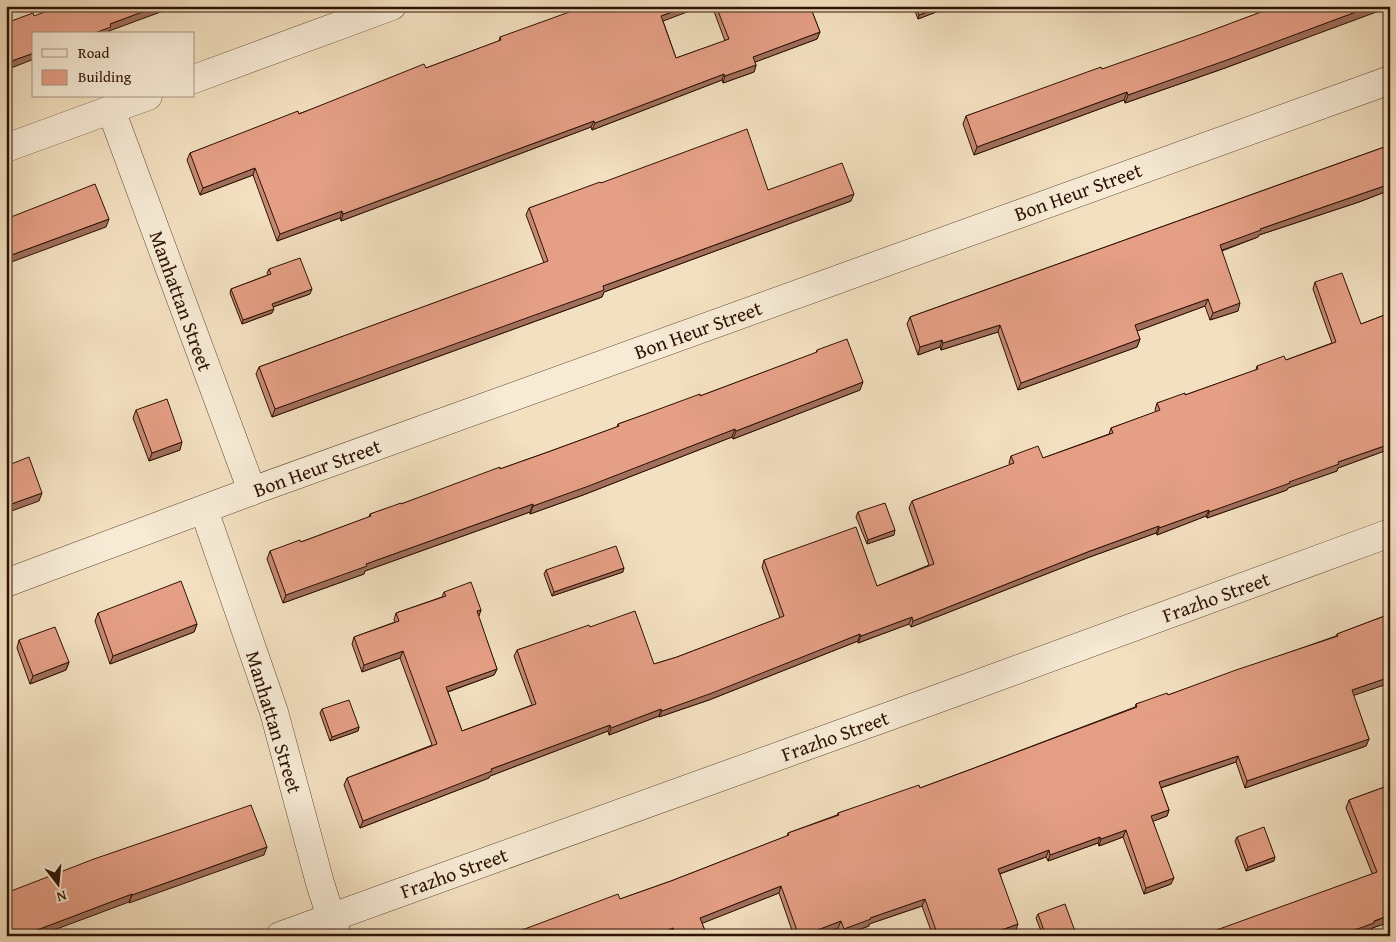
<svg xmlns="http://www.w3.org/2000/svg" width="1396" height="942" font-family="'Gentium Book Plus',serif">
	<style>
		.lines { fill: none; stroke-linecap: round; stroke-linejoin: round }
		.street-casing { stroke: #604632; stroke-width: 29 }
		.street { stroke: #f7ebd6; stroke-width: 28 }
		.wall { fill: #c58973; stroke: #2f1203 }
		.shaded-wall { fill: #a06f5e; stroke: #2f1203 }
		.building { fill: #e59f86; stroke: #2f1203 }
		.labels { text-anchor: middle; stroke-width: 4.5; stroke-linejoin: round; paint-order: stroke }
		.street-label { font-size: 20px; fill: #2f1203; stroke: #f7ebd6 }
	</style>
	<rect width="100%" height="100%" fill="#f3e0c0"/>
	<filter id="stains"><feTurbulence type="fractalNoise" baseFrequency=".004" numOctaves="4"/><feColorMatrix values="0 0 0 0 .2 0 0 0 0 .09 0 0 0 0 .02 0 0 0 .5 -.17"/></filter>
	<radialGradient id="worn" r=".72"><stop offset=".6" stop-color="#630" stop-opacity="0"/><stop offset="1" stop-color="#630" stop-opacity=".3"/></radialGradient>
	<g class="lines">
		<defs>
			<g id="street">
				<polyline points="194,79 392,6"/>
				<polyline points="111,110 252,491"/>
				<polyline points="6,148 148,96"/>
				<polyline points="204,510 274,712 320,883 337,936"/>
				<polyline points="6,583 252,491 1390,80"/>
				<polyline points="280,936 945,696 1390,533"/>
			</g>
		</defs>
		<!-- street casing -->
		<use href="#street" class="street-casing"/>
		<!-- street -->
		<use href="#street" class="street"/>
	</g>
	<!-- wall -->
	<g class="wall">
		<polygon points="712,6 810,6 820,32 817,39 755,62 756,65 754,72 723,83 722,80 592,130 591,127 341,221 340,218 277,241 253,175 200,195 187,160 190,153 426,68 499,41 500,37 663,21 676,58 725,41"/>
		<polygon points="913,6 949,6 949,7 918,19"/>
		<polygon points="1390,6 1225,68 1125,103 1124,100 974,155 963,124 966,116 1102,69"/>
		<polygon points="1390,145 1390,190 1359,202 1259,235 1258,237 1222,251 1238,311 1210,320 1205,306 1137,331 1140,339 1137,347 1018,390 998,332 941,350 940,347 918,355 907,324 910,317"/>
		<polygon points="601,183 768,190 851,201 604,292 602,297 272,417 256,374 259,367 544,263 526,215 529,208"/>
		<polygon points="269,269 310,294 273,307 272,313 242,324 230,293 231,289 268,275 267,273"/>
		<polygon points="1315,282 1361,324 1390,313 1390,449 1338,468 1337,471 1288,488 1287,490 1207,518 1206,516 1157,535 1156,533 1087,558 911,627 909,624 858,643 858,641 709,700 659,717 659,716 609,735 608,731 490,776 489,778 360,828 344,785 347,778 432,745 400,658 362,672 352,644 354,637 395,622 394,620 396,613 442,597 444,592 481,610 478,616 497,669 494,675 448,692 462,731 532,705 514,656 517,650 590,627 654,664 677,657 780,618 762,567 764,560 877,586 929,565 909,508 912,501 1010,465 1009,463 1011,456 1043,458 1109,434 1111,428 1156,412 1155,410 1157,403 1185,395 1256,370 1257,366 1286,360 1332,343 1313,289"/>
		<polygon points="817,350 860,390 733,439 732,437 583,495 530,514 530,512 365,571 364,574 283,603 267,559 270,551 301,542 369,517 370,514 401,504 548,452 617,427 618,424 700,396 816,353"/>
		<polygon points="136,410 180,450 149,461 133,418"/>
		<polygon points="858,512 894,535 867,544 856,517"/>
		<polygon points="546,570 623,572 552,596 544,574"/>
		<polygon points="98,613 197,624 194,632 110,664 95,621"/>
		<polygon points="1390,614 1390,683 1353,695 1369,739 1366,746 1245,788 1236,762 1161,788 1169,810 1167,816 1153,821 1171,884 1144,894 1123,837 1099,846 1098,843 1048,861 1046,857 1000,874 1016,930 1001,936 933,936 922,906 869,924 869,926 841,936 838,928 818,936 794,936 779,893 702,923 707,936 671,936 671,935 668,936 506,936 620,899 671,881 787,836 788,833 837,815 838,813 920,788 969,770 1135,707 1136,704 1168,695 1336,636 1337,634"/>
		<polygon points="19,640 69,662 66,670 30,684 17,648"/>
		<polygon points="322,709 359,727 358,731 330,741 320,713"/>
		<polygon points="1390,785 1390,922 1372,928 1372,930 1372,873 1346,808 1349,800"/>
		<polygon points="1237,837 1274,861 1246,871 1235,841"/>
		<polygon points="1038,914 1075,936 1043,936 1036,918"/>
	</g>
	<!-- shaded-wall -->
	<g class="shaded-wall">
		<polygon points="158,6 177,6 109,31 108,34 92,34 110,24"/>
		<polygon points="688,6 703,6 658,23 661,16"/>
		<polygon points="942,6 949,6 949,7 918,19 919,15"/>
		<polygon points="1372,6 1390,7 1225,68 1125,103 1128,95"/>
		<polygon points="820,32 817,39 750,64 753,57"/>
		<polygon points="34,53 34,59 6,70 6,63"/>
		<polygon points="756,65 754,72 723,83 725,76"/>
		<polygon points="724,74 722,80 592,130 595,123"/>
		<polygon points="1127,92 1124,100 974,155 977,147"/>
		<polygon points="594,121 591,127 341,221 343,214"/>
		<polygon points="255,168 253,175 200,195 203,188"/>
		<polygon points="1390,184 1390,190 1359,202 1259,235 1258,237 1217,252 1220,245 1260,229"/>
		<polygon points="854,194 851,201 604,292 602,297 272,417 275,409 603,286"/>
		<polygon points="342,211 340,218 277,241 280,234"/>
		<polygon points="109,219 106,227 6,264 6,257"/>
		<polygon points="312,289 310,294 270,308 272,304"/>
		<polygon points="1208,299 1205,306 1132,333 1135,325"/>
		<polygon points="1240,303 1238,311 1210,320 1213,313"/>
		<polygon points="274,309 272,313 242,324 243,320"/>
		<polygon points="1000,325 998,332 941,350 943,343"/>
		<polygon points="1140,339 1137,347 1018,390 1021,383"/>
		<polygon points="942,340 940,347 918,355 920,347"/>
		<polygon points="863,382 860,390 733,439 736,431"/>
		<polygon points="735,429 732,437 583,495 530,514 533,506"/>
		<polygon points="182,442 180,450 149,461 152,453"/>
		<polygon points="1390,444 1390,449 1338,468 1337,471 1288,488 1287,490 1207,518 1209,512 1338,462"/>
		<polygon points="42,493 39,501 6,513 6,506"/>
		<polygon points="533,504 530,512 365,571 364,574 283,603 286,595 366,564"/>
		<polygon points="1209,510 1206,516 1157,535 1159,528"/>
		<polygon points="1159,526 1156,533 1087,558 911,627 913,621 1090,551"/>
		<polygon points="895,530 894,535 867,544 868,540"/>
		<polygon points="624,568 623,572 552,596 554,592"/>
		<polygon points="481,610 479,616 474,618 477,611"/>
		<polygon points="912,617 909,624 858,643 861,636"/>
		<polygon points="197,624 194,632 110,664 113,656"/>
		<polygon points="860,634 858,641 709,700 659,717 662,711"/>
		<polygon points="403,651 400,658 362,672 364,665"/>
		<polygon points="69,662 66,670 30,684 33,676"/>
		<polygon points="497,669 494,675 444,693 446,687"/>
		<polygon points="1390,677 1390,683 1349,697 1352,690"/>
		<polygon points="661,709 659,716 609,735 611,728"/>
		<polygon points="610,725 608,731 490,776 489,778 360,828 363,821 491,769"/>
		<polygon points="359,727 358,731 330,741 332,737"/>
		<polygon points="1369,739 1366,746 1245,788 1247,781"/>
		<polygon points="1238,756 1236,762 1157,789 1159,782"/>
		<polygon points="1169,810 1167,816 1149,823 1151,816"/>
		<polygon points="1126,830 1123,837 1099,846 1101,839"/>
		<polygon points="1100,837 1098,843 1048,861 1050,855"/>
		<polygon points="267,847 264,855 129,903 132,895"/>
		<polygon points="1049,850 1046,857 996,875 998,869"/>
		<polygon points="1275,857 1274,861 1246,871 1248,867"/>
		<polygon points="1174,878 1171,884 1144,894 1146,888"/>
		<polygon points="781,886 779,893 698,925 700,918"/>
		<polygon points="132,894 129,902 38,936 21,936"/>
		<polygon points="925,899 922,906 869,924 869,926 841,936 844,929 870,918"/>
		<polygon points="1390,915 1390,922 1372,928 1372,930 1356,936 1338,936"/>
		<polygon points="841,921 838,928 818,936 802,936"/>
		<polygon points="1018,924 1016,930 1001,936 985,936"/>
		<polygon points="673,928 671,935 668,936 655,936 656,935"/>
		<polygon points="654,930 652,936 638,936"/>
	</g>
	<!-- building -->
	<g class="building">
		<polygon points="60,6 158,6 110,24 111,27 92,34 34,34 34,53 6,63 6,23 33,13 34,16"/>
		<polygon points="586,6 688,6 661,16 676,58 729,39 716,6 810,6 820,32 753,57 756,65 725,76 724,74 595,123 594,121 343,214 342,211 280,234 255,168 203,188 190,153 298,111 299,114 424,64 426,68 501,40 500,37"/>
		<polygon points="916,6 942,6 919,15"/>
		<polygon points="1277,6 1372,6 1227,60 1128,95 1127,92 977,147 966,116 1101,67 1102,69 1202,34"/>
		<polygon points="747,129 768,190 842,163 854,194 603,286 604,290 275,409 259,367 548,261 529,208 600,182 601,183"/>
		<polygon points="1390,145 1390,184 1361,194 1260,229 1261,230 1220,245 1240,303 1213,313 1208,299 1135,325 1140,339 1021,383 1000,325 943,343 942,340 920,347 910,317"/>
		<polygon points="95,184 109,219 6,257 6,219"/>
		<polygon points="300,258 312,289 272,304 274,309 243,320 231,289 271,274 269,269"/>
		<polygon points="1342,273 1361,324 1390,313 1390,444 1338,462 1339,464 1289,482 1290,483 1209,512 1209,510 1159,528 1159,526 1090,551 913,621 912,617 861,636 860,634 712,693 662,711 661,709 611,728 610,725 491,769 492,771 363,821 347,778 437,744 403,651 364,665 354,637 399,621 396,613 446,596 444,592 471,582 481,610 477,611 497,669 446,687 462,731 536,704 517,650 589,625 590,627 635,611 654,664 677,657 784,616 764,560 856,527 877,586 934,564 912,501 1014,463 1011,456 1038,446 1043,458 1113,433 1111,428 1160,410 1157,403 1185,393 1185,395 1258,369 1257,366 1284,356 1286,360 1336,342 1315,282"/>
		<polygon points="847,339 863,382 736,431 735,429 586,487 533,506 533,504 366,564 367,566 286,595 270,551 300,540 301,542 371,516 370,514 401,503 401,504 500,467 500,469 548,452 619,426 618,424 643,415 700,394 700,396 817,352 817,350"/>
		<polygon points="167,399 182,442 152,453 136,410"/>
		<polygon points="29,457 42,493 6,506 6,466"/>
		<polygon points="885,503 895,530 868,540 858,512"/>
		<polygon points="616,546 624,568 554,592 546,570"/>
		<polygon points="181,581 197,624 113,656 98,613"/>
		<polygon points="1390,614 1390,677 1352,690 1369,739 1247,781 1238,756 1159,782 1169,810 1151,816 1174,878 1146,888 1126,830 1101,839 1100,837 1050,855 1049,850 998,869 1018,924 985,936 938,936 925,899 870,918 871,919 844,929 841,921 802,936 799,936 781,886 700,918 707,936 676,936 673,928 656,935 654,930 638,936 506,936 618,894 620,899 671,881 789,835 788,833 839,815 838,813 919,785 920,788 969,770 1137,707 1136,704 1167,693 1168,695 1236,670 1338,636 1337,634"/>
		<polygon points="55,627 69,662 33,676 19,640"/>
		<polygon points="349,700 359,727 332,737 322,709"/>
		<polygon points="1390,785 1390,915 1374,921 1374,923 1338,936 1200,936 1377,872 1349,800"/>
		<polygon points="251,805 267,847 132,895 132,894 21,936 6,936 6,893 94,859"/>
		<polygon points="1264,827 1275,857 1248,867 1237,837"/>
		<polygon points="1065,904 1076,934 1072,936 1046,936 1038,914"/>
	</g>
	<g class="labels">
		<!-- street labels -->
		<g class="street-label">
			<text transform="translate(1078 192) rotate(-20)" y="7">Bon Heur Street</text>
			<text transform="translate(181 301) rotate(70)" y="7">Manhattan Street</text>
			<text transform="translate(698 330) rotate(-20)" y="7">Bon Heur Street</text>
			<text transform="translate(317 468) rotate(-20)" y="7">Bon Heur Street</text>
			<text transform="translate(1216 597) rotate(-20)" y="7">Frazho Street</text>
			<text transform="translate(274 722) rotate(73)" y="7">Manhattan Street</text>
			<text transform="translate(835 736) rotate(-20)" y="7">Frazho Street</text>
			<text transform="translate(454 873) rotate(-20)" y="7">Frazho Street</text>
		</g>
	</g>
	<!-- margin -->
	<rect width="1396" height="942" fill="none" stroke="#f3e0c0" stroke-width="25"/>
	<rect x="8" y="8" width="1381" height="927" fill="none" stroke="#2f1203" stroke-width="2.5"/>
	<rect x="12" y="12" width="1371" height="917" fill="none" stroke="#2f1203"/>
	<!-- legend -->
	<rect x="32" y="32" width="162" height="65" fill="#f7ebd6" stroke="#a79482"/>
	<rect x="42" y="49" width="25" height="8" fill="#f7ebd6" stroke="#a79482"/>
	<text x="78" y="58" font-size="15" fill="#2f1203">Road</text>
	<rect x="42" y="70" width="25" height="15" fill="#e59f86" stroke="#a79482"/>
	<text x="78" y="82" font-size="15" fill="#2f1203">Building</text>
	<!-- north arrow -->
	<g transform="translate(58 884) rotate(164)" stroke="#f7ebd6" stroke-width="4" paint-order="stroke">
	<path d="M0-4L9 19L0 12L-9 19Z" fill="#2f1203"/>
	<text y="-8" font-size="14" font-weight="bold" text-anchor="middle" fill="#2f1203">N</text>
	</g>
	<rect width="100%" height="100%" filter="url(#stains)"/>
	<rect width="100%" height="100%" fill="url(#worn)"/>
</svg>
